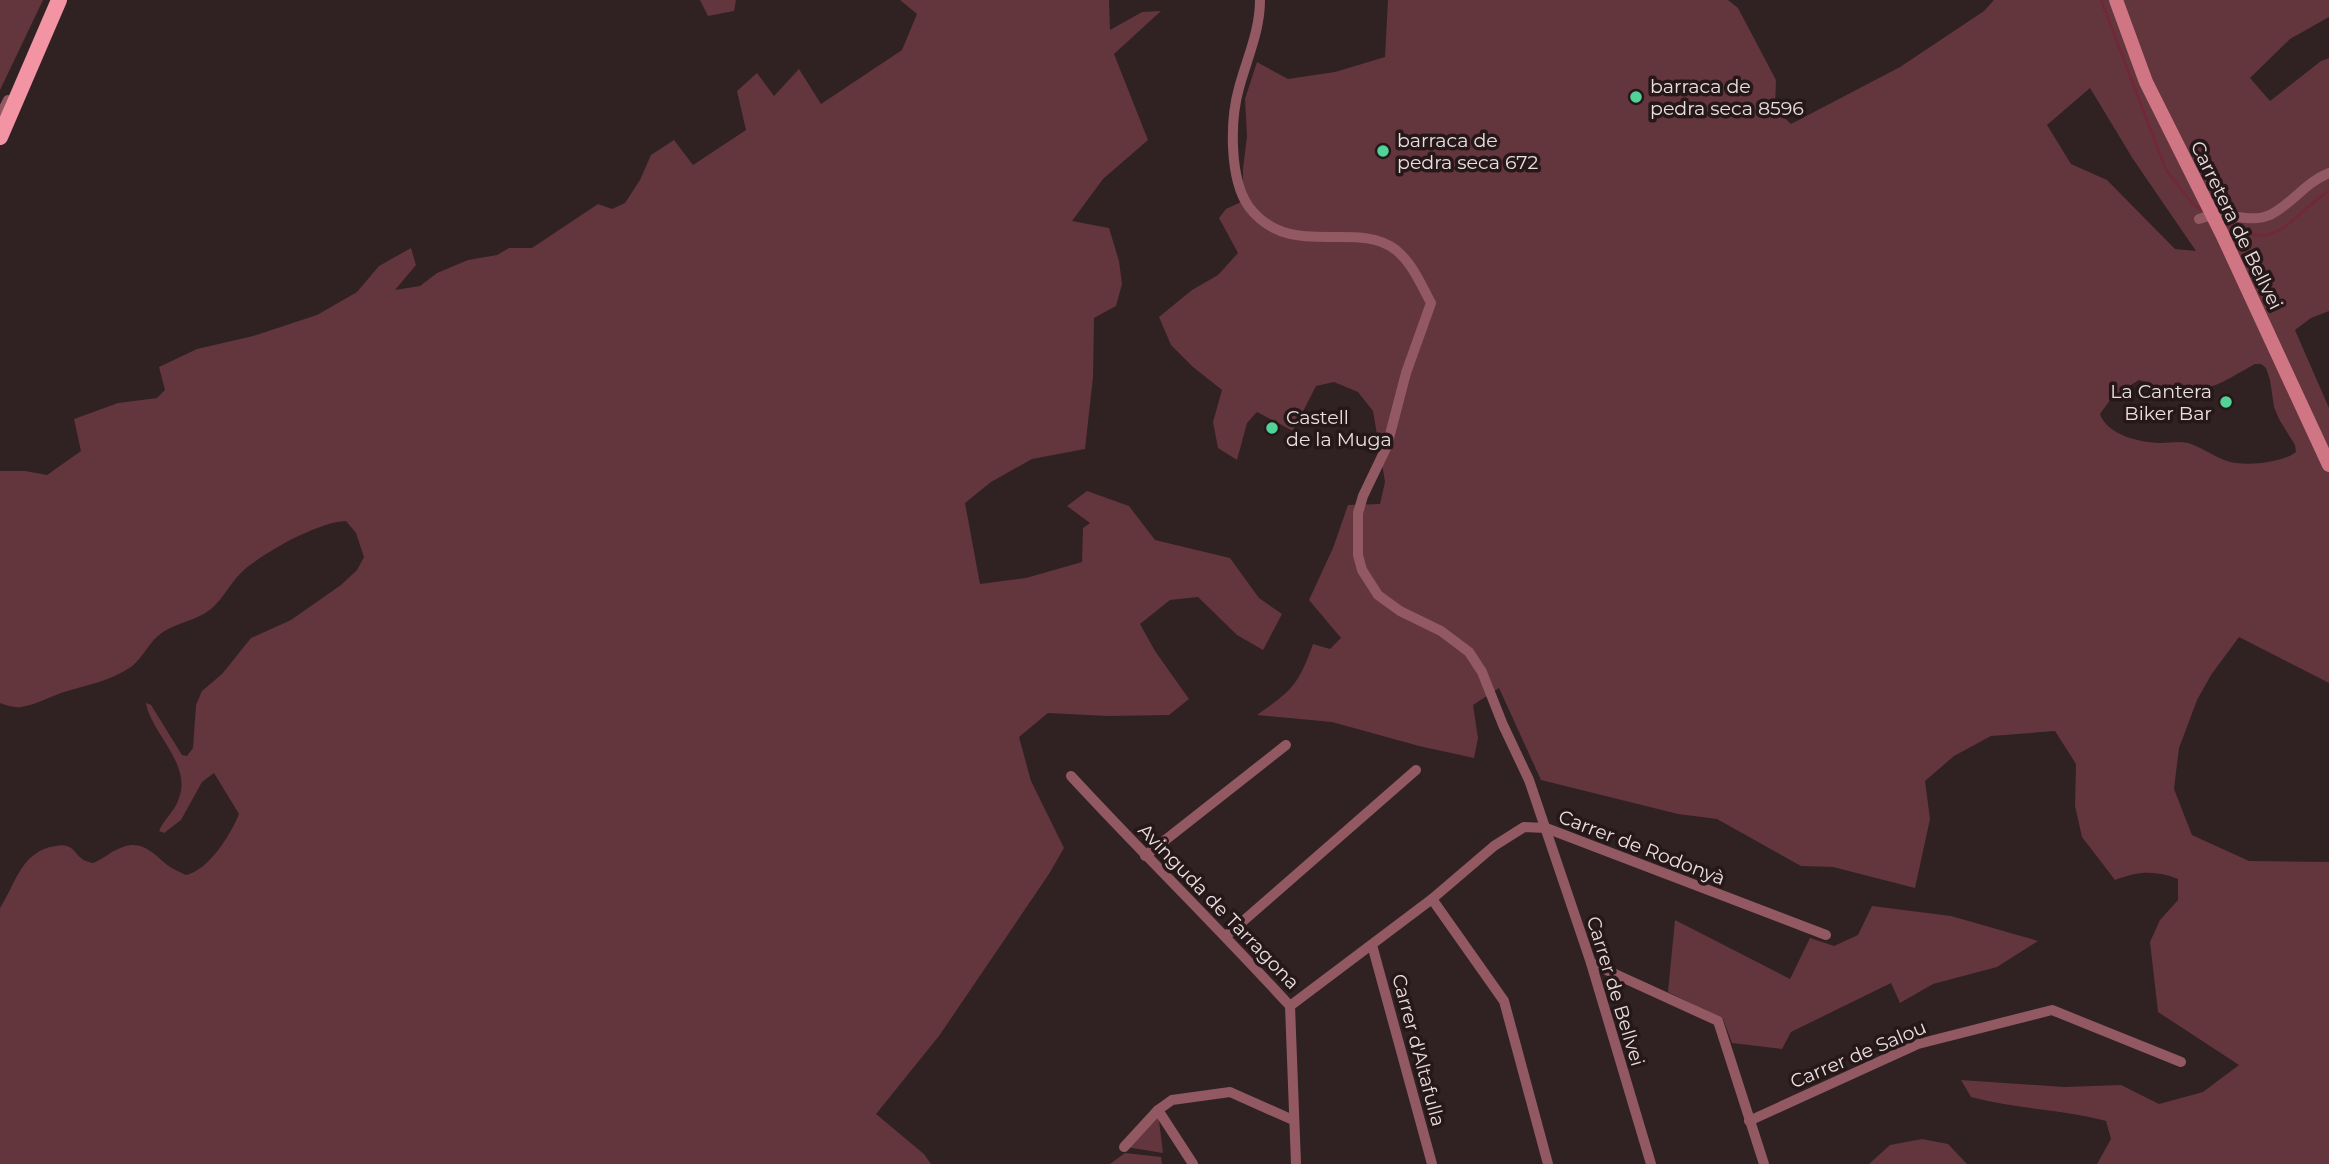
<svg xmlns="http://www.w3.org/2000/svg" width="2329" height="1164" font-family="Montserrat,sans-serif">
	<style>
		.green { fill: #63353d; fill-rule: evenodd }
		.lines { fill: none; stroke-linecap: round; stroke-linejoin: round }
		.stream { stroke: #732738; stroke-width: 2.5 }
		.minor { stroke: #925962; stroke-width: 10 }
		.secondary { stroke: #d07584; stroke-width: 14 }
		.primary { stroke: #f294a3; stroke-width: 16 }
		.poi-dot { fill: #51d397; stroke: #261719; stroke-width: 2.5 }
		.labels { text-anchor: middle; stroke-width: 7; stroke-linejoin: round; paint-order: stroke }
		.poi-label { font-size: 19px; fill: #e9dfe0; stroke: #261719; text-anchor: start }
		.street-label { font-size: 19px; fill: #e9dfe0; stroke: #261719 }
	</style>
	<rect width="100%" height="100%" fill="#302123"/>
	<!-- green -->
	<g class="green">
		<polygon points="0,0 43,0 0,90"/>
		<polygon points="700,0 736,0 734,11 708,16"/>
		<path d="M900,0H1109L1110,30L1142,12L1161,11L1114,54L1148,140L1103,179L1072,221L1109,228L1119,261L1122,284L1116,306L1094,318L1093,377L1085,449L1032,459L991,482L965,503L980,584L1026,578L1082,562L1083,528L1090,523L1067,506L1087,491L1129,506L1155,540L1230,558L1259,598L1282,614L1263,650L1237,635L1198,597L1170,600L1140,624L1155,651L1189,699L1169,715L1108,716L1048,713L1019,737L1031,781L1064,848L1049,874L939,1036L876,1114L924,1154L931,1164H0V908C15,885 20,855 50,847C56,846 61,844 67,846C78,850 76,860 93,863C104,859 112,850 123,847C142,840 153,853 166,864C172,869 180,872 186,875C209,870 231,834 239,814L214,773L202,782L181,820L164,833L159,831C164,819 175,811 179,798C192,764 151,733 146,703L151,705L182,755L187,756L193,748L196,705L202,691L222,674L251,638L291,620L341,585L357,570L364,557L356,533L346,521C318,522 267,551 245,569C232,580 224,598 211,609C196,621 178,622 163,632C149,641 144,657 131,667C109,682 85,685 61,693C48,698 34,705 21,707C14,708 6,705 0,703V471H25L47,475L81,451L74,419L118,403L157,398L165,390L159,367L197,349L253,336L317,315L357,292L379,266L411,248L416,265L395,290L420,286L437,273L468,260L497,255L509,248H532L598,204L612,209L625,203L640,180L651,155L674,140L693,165L746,130L737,91L757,73L774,96L799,69L821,104L902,50L917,14Z"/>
		<path d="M1388,0H1728L1738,8L1776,80L1775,109L1791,124L1900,67L1984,11L1994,0H2329V17L2290,39L2250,78L2270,101L2321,61L2329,58V311L2311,318L2295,330L2329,408V683L2239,637L2211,675L2197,700L2179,748L2174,789L2192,835L2249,861L2329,862V1164H2097L2111,1139L2106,1121C2062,1109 2015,1109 1971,1097L1961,1080L2064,1087L2121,1085L2159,1104L2203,1092L2239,1065L2158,1012L2150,942L2160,920L2178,900V879C2156,870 2138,871 2115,880L2082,837L2075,806L2076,764L2055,731L1991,736L1954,756L1925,781L1930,819L1915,888L1833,867L1801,866L1717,819L1678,814L1541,780L1499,688L1473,705L1478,738L1474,758L1419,746L1332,722L1257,715C1292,690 1298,686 1313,644L1330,649L1341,638L1309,600L1333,548L1348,505L1380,504L1385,482L1373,411L1358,392L1334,382L1316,386L1293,431L1257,412L1247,423L1237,460L1218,448L1213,422L1222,390L1193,367L1171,345L1159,317L1192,290L1218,275L1238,253L1219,218L1226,209L1243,201V169L1247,136L1245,99L1257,62L1288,79L1335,72L1385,57ZM2090,88L2133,159L2196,251L2175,249L2107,180L2071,164L2047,125ZM2255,364H2261L2266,368L2270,380L2274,407L2279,419L2295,445L2296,452C2282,463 2244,467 2227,461C2214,457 2202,447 2188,443C2178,441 2170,443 2161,443C2141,443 2107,435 2100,414L2113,396L2139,380C2146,382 2153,386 2160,387C2208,395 2215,386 2255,364Z"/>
		<polygon points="1872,906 1951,916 2038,941 1997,967 1933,984 1900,1003 1891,983 1791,1032 1782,1049 1732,1043 1723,1019 1668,992 1675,920 1790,979 1810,938 1834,946 1858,935"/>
		<polygon points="1158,1112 1163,1153 1126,1147"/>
		<polygon points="1922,1139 1948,1144 1967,1164 1869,1164 1890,1145"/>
		<polygon points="1125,1153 1161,1157 1162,1164 1110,1164"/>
	</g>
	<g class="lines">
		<!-- stream -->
		<g class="stream">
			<polyline points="2101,0 2166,170 2193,204 2203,211"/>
			<path d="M2224,223C2278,256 2290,215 2329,191"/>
		</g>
		<!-- minor -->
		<g class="minor">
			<path d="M1260,0C1260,31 1247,58 1239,88C1230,120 1229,179 1249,207C1290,261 1356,219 1396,250C1413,264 1421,285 1431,303L1406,373L1387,446L1363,496L1358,513V555L1362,570L1378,595L1400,611L1441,631L1469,652L1482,672L1503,725L1529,780L1591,963L1651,1164"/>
			<polyline points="0,116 8,100"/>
			<path d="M2199,219C2225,208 2247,225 2270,215C2292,204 2306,182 2329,173"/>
			<path d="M1071,776C1143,854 1219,928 1290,1006L1296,1164"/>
			<polyline points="1145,856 1286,745"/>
			<polyline points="1432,899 1504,1001 1548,1164"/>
			<polyline points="1226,936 1416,770"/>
			<polyline points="1372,945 1432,1164"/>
			<polyline points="1591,963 1718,1021 1764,1164"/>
			<polyline points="1290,1006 1432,899 1494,846 1524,827 1546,828 1826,935"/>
			<polyline points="1749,1121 1918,1044 2052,1010 2181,1062"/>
			<polyline points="1124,1147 1158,1110"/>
			<polyline points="1193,1164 1158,1110 1172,1100 1230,1092 1293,1120"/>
		</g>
		<!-- secondary -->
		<polyline class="secondary" points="2116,0 2146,82 2222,234 2329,465"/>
		<!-- primary -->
		<polyline class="primary" points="0,137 59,0"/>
	</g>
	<!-- markers -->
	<g class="poi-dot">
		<circle cx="1636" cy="97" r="7"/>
		<circle cx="1383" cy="151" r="7"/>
		<circle cx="2226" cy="402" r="7"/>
		<circle cx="1272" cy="428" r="7"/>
	</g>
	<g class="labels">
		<!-- poi labels -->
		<g class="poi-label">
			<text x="1650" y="93">barraca de<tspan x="1650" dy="22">pedra seca 8596</tspan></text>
			<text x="1397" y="147">barraca de<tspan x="1397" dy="22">pedra seca 672</tspan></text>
			<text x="2212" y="398" text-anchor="end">La Cantera<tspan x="2212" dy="22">Biker Bar</tspan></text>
			<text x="1286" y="424">Castell<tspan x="1286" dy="22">de la Muga</tspan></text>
		</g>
		<!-- street labels -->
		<g class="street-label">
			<text transform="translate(2237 225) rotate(64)" y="7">Carretera de Bellvei</text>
			<text transform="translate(1642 847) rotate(21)" y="7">Carrer de Rodonyà</text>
			<text transform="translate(1219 906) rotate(46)" y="7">Avinguda de Tarragona</text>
			<text transform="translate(1616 991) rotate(73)" y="7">Carrer de Bellvei</text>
			<text transform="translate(1419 1050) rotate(75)" y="7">Carrer d'Altafulla</text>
			<text transform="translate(1858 1054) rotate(-23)" y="7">Carrer de Salou</text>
		</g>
	</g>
</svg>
